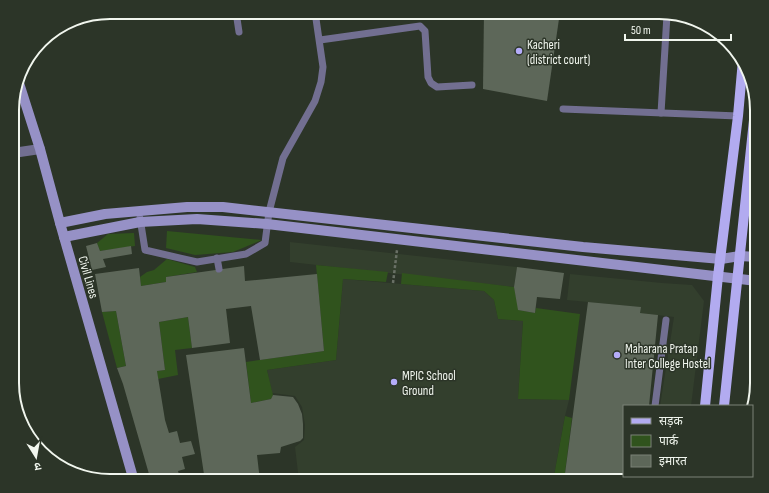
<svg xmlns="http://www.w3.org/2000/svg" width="769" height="493" font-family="'Sofia Sans Condensed','Noto Sans Devanagari',sans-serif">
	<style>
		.built { fill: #333f2d }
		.green { fill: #30531d }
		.building { fill: #5d6759 }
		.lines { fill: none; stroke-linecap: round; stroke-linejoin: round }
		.path { stroke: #697065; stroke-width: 2.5; stroke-dasharray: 3 2; stroke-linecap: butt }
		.lane { stroke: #726f91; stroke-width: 7 }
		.street { stroke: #726f91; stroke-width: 10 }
		.secondary { stroke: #9691c6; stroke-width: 10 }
		.primary { stroke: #b2abf0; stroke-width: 10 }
		.poi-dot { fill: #b4acf9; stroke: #2c3528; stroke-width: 1.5 }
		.labels { text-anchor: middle; stroke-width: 3; stroke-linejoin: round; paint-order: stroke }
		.poi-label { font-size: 13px; fill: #f1f6ee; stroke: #2c3528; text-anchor: start }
		.street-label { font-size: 13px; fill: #f1f6ee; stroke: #2c3528 }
		.rim { fill: none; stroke: #f1f6ee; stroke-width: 2 }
	</style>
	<rect width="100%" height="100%" fill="#2c3528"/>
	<!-- built -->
	<g class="built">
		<polygon points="290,242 517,267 514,287 290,262"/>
		<polygon points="570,274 662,283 692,285 704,301 691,406 660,406 674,317 640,313 640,307 567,300"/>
		<polygon points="343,279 484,291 494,300 498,319 523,321 518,399 569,400 565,416 553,481 299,481 295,447 304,440 305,425 302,407 295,396 272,393 267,370 336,360"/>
		<polygon points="652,476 681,476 665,481 651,481"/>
	</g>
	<!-- green -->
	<g class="green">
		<polygon points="167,231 262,240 233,252 195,255 166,248"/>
		<polygon points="134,233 135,246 100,251 97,243 108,234"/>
		<polygon points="167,259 195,267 197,272 166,277 166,282 141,286 140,277 147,272 154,270"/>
		<polygon points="316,265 388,272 386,282 343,279 336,360 267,370 273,395 271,399 251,403 246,362 324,351"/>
		<polygon points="402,273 514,287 519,310 535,313 536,308 580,314 569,400 518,399 523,321 498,319 494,300 484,291 401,284"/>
		<polygon points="116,311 126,366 117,368 102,312"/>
		<polygon points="188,317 192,348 175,350 178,375 158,379 157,371 165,370 159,322"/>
		<polygon points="565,416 572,418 564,481 553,481"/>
	</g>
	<!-- building -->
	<g class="building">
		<polygon points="484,12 560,12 547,101 483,89"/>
		<polygon points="97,243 100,251 131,246 132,254 103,259 106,267 92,270 86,246"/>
		<polygon points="244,266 245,281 317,274 324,351 260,360 251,306 226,309 230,343 192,348 188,317 159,322 165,370 157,371 165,420 169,433 177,431 180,443 191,441 195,454 182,457 185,469 178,471 181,481 151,481 123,384 117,368 126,366 116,311 102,312 95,274 139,268 141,286 166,282 166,277"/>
		<polygon points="517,267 564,273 560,299 537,297 535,313 518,310 514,287"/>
		<polygon points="588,302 641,307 640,313 658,315 649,406 624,406 624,476 641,476 640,481 564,481"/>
		<polygon points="244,348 251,403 271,399 273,395 293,397 298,404 302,414 303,424 303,438 300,441 281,447 280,453 257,455 260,481 205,481 186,355"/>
	</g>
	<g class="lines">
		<!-- path -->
		<polyline class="path" points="393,283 397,250"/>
		<!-- lane -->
		<g class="lane">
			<polyline points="236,12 239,32"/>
			<polyline points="320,40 420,26 425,31 428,77 431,83 437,87 472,85"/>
			<polyline points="563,109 738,116"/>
			<polyline points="661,113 667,15"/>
			<polyline points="140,218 145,250 197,262 246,254 265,243 269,212 283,158 315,101 321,82 323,67 315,12"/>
			<polyline points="217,258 219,269"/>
			<polyline points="655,406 666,320"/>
			<polyline points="645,481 646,476"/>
		</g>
		<!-- street -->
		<polyline class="street" points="13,153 40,149"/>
		<!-- secondary -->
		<g class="secondary">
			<polyline points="18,80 40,149 60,223 134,481"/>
			<polyline points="60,223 105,214 187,207 223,207 583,247 721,259 740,256 757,257"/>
			<polyline points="64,237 140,222 197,219 267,224 757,281"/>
		</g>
		<!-- primary -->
		<g class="primary">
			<polyline points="705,406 718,276 738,116 743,60"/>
			<polyline points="724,406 756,101"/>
		</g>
	</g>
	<!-- markers -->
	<g class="poi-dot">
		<circle cx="519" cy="51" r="4"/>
		<circle cx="617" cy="355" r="4"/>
		<circle cx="394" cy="382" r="4"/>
	</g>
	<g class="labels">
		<!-- poi labels -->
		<g class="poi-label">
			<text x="527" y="49">Kacheri<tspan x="527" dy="15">(district court)</tspan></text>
			<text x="625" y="353">Maharana Pratap<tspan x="625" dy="15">Inter College Hostel</tspan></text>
			<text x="402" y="380">MPIC School<tspan x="402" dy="15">Ground</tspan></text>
		</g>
		<!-- street labels -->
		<g class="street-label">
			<text transform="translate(89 277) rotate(74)" y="5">Civil Lines</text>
		</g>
	</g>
	<!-- crop -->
	<path d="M0 0H769V493H0ZM110 19H659A91 91 0 0 1 750 110V383A91 91 0 0 1 659 474H110A91 91 0 0 1 19 383V110A91 91 0 0 1 110 19Z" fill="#2c3528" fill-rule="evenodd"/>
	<path class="rim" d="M110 19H659A91 91 0 0 1 750 110V383A91 91 0 0 1 659 474H110A91 91 0 0 1 19 383V110A91 91 0 0 1 110 19Z"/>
	<!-- legend -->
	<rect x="623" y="405" width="130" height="72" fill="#2c3528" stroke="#7b8277"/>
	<rect x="631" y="418" width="20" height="6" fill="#b2abf0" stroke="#7b8277"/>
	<text x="659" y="425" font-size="12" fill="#f1f6ee">सड़क</text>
	<rect x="631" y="435" width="20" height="12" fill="#30531d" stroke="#7b8277"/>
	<text x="659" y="445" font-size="12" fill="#f1f6ee">पार्क</text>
	<rect x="631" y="455" width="20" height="12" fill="#5d6759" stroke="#7b8277"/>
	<text x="659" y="465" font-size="12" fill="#f1f6ee">इमारत</text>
	<!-- north arrow -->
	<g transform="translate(36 457) rotate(169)" stroke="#2c3528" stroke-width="3" paint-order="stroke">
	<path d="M0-3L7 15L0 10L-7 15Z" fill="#f1f6ee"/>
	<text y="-6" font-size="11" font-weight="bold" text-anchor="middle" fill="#f1f6ee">उ</text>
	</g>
	<!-- scale -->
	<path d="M625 34v6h106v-6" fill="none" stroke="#f1f6ee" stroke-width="2"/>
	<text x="631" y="34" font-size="12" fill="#f1f6ee" stroke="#2c3528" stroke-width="3" paint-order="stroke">50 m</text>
</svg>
